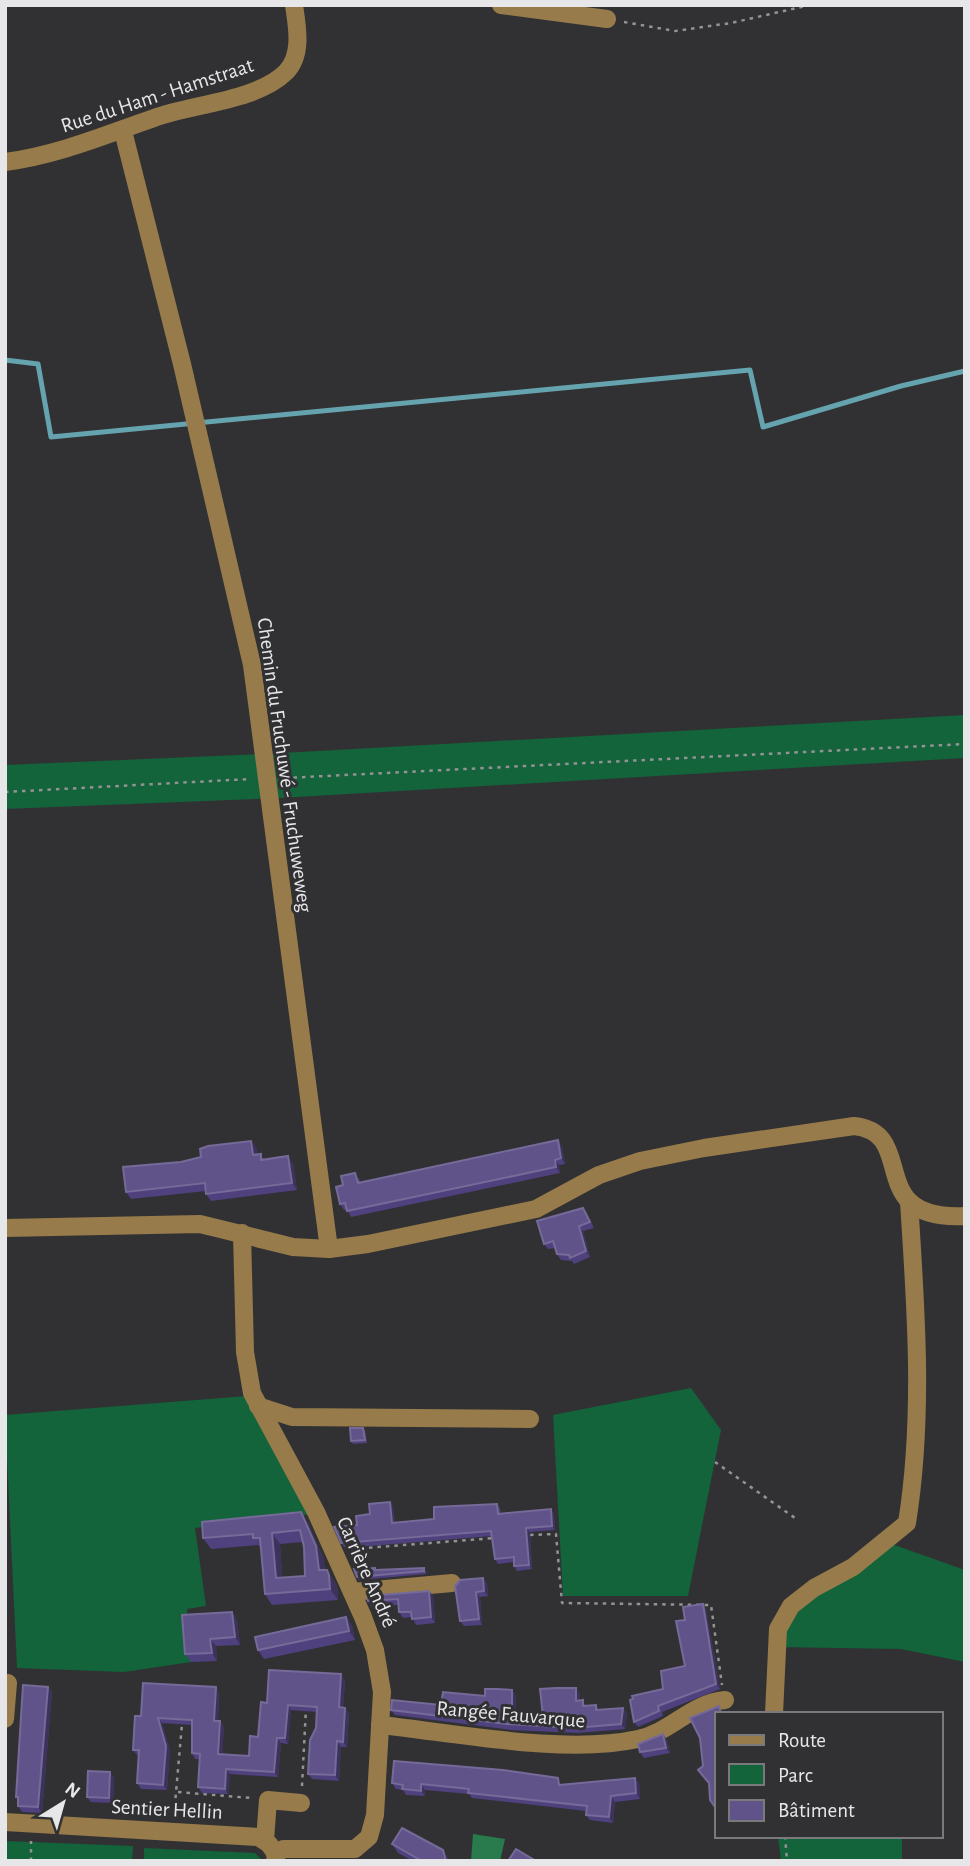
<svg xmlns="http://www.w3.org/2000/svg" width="970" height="1866" font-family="'Alegreya Sans',sans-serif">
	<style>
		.green { fill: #13633b }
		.forest { fill: #297b4e }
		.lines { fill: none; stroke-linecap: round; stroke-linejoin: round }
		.stream { stroke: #65a3ae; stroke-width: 5 }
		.path { stroke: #939395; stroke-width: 2.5; stroke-dasharray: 3.5 5; stroke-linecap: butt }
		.minor { stroke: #977b4a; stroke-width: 18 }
		.wall { fill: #4f417e; fill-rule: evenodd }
		.shaded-wall { fill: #3c335c }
		.building { fill: #60538a; stroke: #756a98; stroke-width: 2; fill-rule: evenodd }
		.labels { text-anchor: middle; stroke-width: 6; stroke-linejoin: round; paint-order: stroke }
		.street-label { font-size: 21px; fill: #e7e7e9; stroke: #313134 }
	</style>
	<rect width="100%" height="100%" fill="#313134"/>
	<!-- green -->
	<g class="green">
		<polygon points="965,715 965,758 280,798 5,809 5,765 264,754"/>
		<polygon points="691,1388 721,1430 688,1596 563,1596 553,1415"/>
		<polygon points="247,1396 312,1514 195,1528 206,1606 187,1609 191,1662 124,1672 17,1668 5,1415"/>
		<polygon points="886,1542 965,1570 965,1662 901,1649 776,1647 791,1606"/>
		<polygon points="778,1836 902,1836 902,1861 781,1861"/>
		<polygon points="5,1841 133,1846 132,1861 5,1861"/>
		<polygon points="144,1848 255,1853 263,1861 144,1861"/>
	</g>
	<!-- forest -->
	<polygon class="forest" points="473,1834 505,1839 500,1861 471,1861"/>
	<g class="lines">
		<!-- stream -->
		<polyline class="stream" points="5,360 38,364 51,437 750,370 763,427 901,386 965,371"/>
		<!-- path -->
		<g class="path">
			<polyline points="624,22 675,31 731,23 810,5"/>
			<polyline points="285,778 965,744"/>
			<polyline points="5,792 250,779"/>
			<polyline points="715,1462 795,1518"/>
			<polyline points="530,1535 556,1534 562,1603 711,1605 722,1685"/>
			<polyline points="352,1549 495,1538"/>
			<polyline points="302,1786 306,1708"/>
			<polyline points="178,1792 251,1798"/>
			<polyline points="174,1815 182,1724"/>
			<polyline points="785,1836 787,1861"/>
			<polyline points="31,1861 31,1841"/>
		</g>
		<!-- minor -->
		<g class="minor">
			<polyline points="501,5 607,19"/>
			<polyline points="123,131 182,364 252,665 329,1249"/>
			<path d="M5,162C58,155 105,135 154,118C192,104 257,101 286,72C303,55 297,26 294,5"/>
			<path d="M5,1228L200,1224L293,1247L329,1249L368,1244L536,1209L599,1175L640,1161L704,1148L854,1126C920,1133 862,1221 965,1216"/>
			<polyline points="242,1233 245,1352 252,1393 316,1512 363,1617 375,1650 382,1692 375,1815 369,1837 355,1849 283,1849 276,1854 275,1861"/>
			<polyline points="258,1406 292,1417 530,1419"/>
			<polyline points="352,1592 452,1583"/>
			<path d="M774,1714L778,1629L791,1606L814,1588L853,1567L907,1523C924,1416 916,1309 909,1202"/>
			<polyline points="5,1719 8,1683"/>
			<path d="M380,1725C456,1733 565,1755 638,1739C671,1732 691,1703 725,1700"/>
			<polyline points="5,1822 258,1837 269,1844 276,1854"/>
			<polyline points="265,1840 268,1800 301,1803"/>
		</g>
	</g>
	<!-- wall -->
	<g class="wall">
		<polygon points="562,1146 565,1164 559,1165 560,1173 351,1217 347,1209 344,1210 340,1204 343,1185 359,1178 360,1182"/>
		<polygon points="257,1148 257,1154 265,1159 293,1163 297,1190 211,1201 206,1194 206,1191 131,1199 126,1192 181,1162"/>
		<polygon points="587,1214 594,1228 583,1231 590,1257 574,1264 572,1261 561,1260 557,1254 555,1248 548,1249 544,1244"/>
		<polygon points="363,1428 365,1430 367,1443 353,1444 351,1441"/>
		<polygon points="390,1502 393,1507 395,1522 434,1519 497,1504 500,1509 501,1514 551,1509 554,1514 555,1530 530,1532 532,1569 517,1571 514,1566 514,1562 498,1564 495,1559 492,1536 345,1548 341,1543 357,1525 370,1514"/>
		<path d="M308,1523L323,1557L325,1570L334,1581L337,1586L338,1600L272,1605L265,1594L261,1549L258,1545L211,1549L203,1538ZM303,1542L304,1547L305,1576L282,1578L280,1544Z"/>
		<polygon points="377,1570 426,1571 426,1574 359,1580 357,1577"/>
		<polygon points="487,1583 488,1596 480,1597 482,1625 464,1626 460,1621 455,1586"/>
		<polygon points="429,1591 433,1596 435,1623 416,1625 412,1617 403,1618 399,1612 399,1605 372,1607 368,1601"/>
		<polygon points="706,1609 720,1689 662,1712 663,1716 638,1727 634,1722 633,1699 663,1689 685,1666 685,1620"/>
		<polygon points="232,1612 237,1620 240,1645 216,1646 217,1661 191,1662 185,1654"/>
		<polygon points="346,1617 352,1626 355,1640 264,1659 258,1650"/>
		<polygon points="345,1680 343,1708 345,1708 349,1713 347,1747 341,1747 339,1781 312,1779 308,1774 316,1728 317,1712 291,1710 288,1744 281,1743 278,1777 230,1774 228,1794 202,1793 198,1787 200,1759 195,1759 192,1753 192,1725 162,1723 170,1751 167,1790 141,1789 137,1783 139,1755 137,1755 133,1750 141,1716 216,1687 219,1693 218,1721 220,1721 224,1727 222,1755 249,1756 258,1737 267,1703"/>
		<polygon points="48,1687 52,1692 42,1813 22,1812 18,1806 18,1800 16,1797"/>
		<polygon points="512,1690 516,1696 516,1713 543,1716 580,1694 580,1701 587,1706 596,1705 599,1710 623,1708 627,1714 625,1729 578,1733 511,1730 395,1715 391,1710 441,1705"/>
		<polygon points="667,1740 670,1753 644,1758 640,1752"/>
		<polygon points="110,1772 114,1778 113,1803 91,1802 87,1797"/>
		<polygon points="635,1778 639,1783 640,1799 615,1802 613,1823 590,1820 586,1815 586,1811 472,1798 469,1794 425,1790 425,1796 406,1795 403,1790 396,1789 392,1783 562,1784"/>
		<polygon points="392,1844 449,1859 450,1861 413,1861 398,1853"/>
	</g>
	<!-- shaded-wall -->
	<g class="shaded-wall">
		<polygon points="558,1140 562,1146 565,1164 561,1158"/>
		<polygon points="251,1141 257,1148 258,1162 253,1155"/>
		<polygon points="288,1156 293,1163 297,1190 292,1183"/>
		<polygon points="555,1160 559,1165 560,1173 556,1167"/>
		<polygon points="579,1226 583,1231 590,1257 586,1251"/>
		<polygon points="390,1502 393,1507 395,1527 392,1523"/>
		<polygon points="551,1509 554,1514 555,1530 552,1526"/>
		<polygon points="301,1512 308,1523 323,1557 326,1581 319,1570"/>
		<polygon points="526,1528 530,1532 532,1569 529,1565"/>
		<polygon points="272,1533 280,1544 283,1589 276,1578"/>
		<polygon points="327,1570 337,1586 338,1600 330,1589"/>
		<polygon points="483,1578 487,1583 488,1596 484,1591"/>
		<polygon points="429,1591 433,1596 435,1623 431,1617"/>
		<polygon points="476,1592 480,1597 482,1625 479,1619"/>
		<polygon points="703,1604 706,1609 720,1689 716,1684"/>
		<polygon points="232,1612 237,1620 240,1645 235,1637"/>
		<polygon points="346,1617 352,1626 355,1640 349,1631"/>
		<polygon points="210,1639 216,1646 217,1661 212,1653"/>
		<polygon points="341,1674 345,1680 343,1713 339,1707"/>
		<polygon points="48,1687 52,1692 42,1813 38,1807"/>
		<polygon points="216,1687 219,1693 218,1726 214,1721"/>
		<polygon points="576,1688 580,1694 580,1706 576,1701"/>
		<polygon points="512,1690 516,1696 516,1718 512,1713"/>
		<polygon points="288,1705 291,1710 288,1744 285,1738"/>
		<polygon points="345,1708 349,1713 347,1747 343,1742"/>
		<polygon points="623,1708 627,1714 625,1729 621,1724"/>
		<polygon points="158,1718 162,1723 170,1751 167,1790 163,1785"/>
		<polygon points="220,1721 224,1727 222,1760 218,1754"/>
		<polygon points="663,1734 667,1740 670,1753 666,1748"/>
		<polygon points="277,1738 281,1743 278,1777 274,1772"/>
		<polygon points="337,1741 341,1747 339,1781 335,1775"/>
		<polygon points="226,1769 230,1774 228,1794 225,1789"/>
		<polygon points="110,1772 114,1778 113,1803 109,1798"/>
		<polygon points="635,1778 639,1783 640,1799 636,1793"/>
		<polygon points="421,1784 425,1790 425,1796 421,1791"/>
		<polygon points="611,1796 615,1802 613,1823 609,1817"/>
		<polygon points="443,1850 449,1859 450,1861 446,1861"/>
	</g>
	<!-- building -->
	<g class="building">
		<polygon points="558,1140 561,1158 555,1160 556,1167 347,1211 345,1203 340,1204 336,1187 343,1185 341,1176 355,1173 358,1183"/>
		<polygon points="251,1141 253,1155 261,1154 261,1160 288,1156 292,1183 206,1194 205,1183 126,1192 123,1167 181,1162 201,1157 200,1149 208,1146"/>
		<polygon points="583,1208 590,1222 579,1226 586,1251 570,1258 569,1255 557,1254 553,1241 544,1244 537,1221"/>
		<polygon points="350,1428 363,1428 365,1440 351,1441"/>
		<polygon points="390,1502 392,1523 434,1519 434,1507 497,1504 498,1514 551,1509 552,1526 526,1528 529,1565 514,1566 514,1557 495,1559 491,1531 341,1543 334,1527 357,1525 356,1516 370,1514 369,1504"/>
		<path d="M301,1512L316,1546L319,1570H327L329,1575L330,1589L265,1594L260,1538H253V1534L203,1538L202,1522ZM300,1530L304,1547L305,1576L276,1578L272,1533Z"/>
		<polygon points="375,1568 375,1570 424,1568 424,1571 357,1577 354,1569"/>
		<polygon points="483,1578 484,1591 476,1592 479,1619 460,1621 455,1586 460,1580"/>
		<polygon points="429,1591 431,1617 412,1619 411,1612 399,1612 398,1599 368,1601 368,1596"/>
		<polygon points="703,1604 716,1684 658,1706 659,1711 634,1722 630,1700 633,1699 632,1696 663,1689 661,1671 685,1666 676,1621 685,1620 683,1607"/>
		<polygon points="232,1612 235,1637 210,1639 212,1653 185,1654 182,1615"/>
		<polygon points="346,1617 349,1631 258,1650 255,1637"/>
		<polygon points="269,1670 341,1674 339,1707 345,1708 343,1742 337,1741 335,1775 308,1774 310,1740 316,1728 317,1707 288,1705 285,1738 277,1738 274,1772 226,1769 225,1789 198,1787 200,1754 192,1753 192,1720 158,1718 166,1746 163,1785 137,1783 139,1750 133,1750 135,1716 141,1716 143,1683 216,1687 214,1721 220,1721 218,1754 249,1756 250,1736 258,1737 261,1702 267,1703"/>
		<polygon points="23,1685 48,1687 38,1807 18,1806 18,1797 16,1797"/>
		<polygon points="556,1688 576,1688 576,1701 583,1700 583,1706 596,1705 596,1710 623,1708 621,1724 574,1728 507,1724 391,1710 392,1700 441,1705 443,1692 485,1696 485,1689 497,1689 512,1690 512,1713 543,1716 540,1689"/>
		<polygon points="719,1706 721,1714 716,1714 716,1806 715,1807 710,1800 709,1783 698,1770 703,1766 700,1738 690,1718"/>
		<polygon points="663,1734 666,1748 640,1752 638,1744"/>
		<polygon points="394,1761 503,1770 558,1778 559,1785 635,1778 636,1793 611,1796 609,1817 586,1815 587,1806 468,1793 469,1789 421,1784 421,1791 402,1789 403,1785 392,1783"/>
		<polygon points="88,1771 110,1772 109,1798 87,1797"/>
		<polygon points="402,1828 443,1850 446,1861 422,1861 392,1844"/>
		<polygon points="516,1849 536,1861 508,1861"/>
	</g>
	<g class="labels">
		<!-- street labels -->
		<g class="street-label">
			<text transform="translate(157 95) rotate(-18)" y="7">Rue du Ham - Hamstraat</text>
			<text transform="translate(285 765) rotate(82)" y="7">Chemin du Fruchuwé - Fruchuweweg</text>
			<text transform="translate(367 1572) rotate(66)" y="7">Carrière André</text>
			<text transform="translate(511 1714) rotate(5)" y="7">Rangée Fauvarque</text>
			<text transform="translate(167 1809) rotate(3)" y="7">Sentier Hellin</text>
		</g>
	</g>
	<!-- border -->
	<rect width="970" height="1866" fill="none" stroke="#e7e7e9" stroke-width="14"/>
	<!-- legend -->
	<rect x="715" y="1712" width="228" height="126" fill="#313134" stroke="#7a7a7c" stroke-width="2"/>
	<rect x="729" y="1735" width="35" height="10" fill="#977b4a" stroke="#7a7a7c" stroke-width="2"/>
	<text x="778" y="1747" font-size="21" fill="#e7e7e9">Route</text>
	<rect x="729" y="1764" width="35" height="21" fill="#13633b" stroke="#7a7a7c" stroke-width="2"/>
	<text x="778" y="1782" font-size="21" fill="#e7e7e9">Parc</text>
	<rect x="729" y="1800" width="35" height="21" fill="#60538a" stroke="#7a7a7c" stroke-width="2"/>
	<text x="778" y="1817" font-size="21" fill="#e7e7e9">Bâtiment</text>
	<!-- north arrow -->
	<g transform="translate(63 1803) rotate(37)" stroke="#313134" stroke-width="5" paint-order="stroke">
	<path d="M0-5L12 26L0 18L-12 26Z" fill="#e7e7e9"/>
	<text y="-10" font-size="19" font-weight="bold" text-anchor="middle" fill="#e7e7e9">N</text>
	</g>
</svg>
